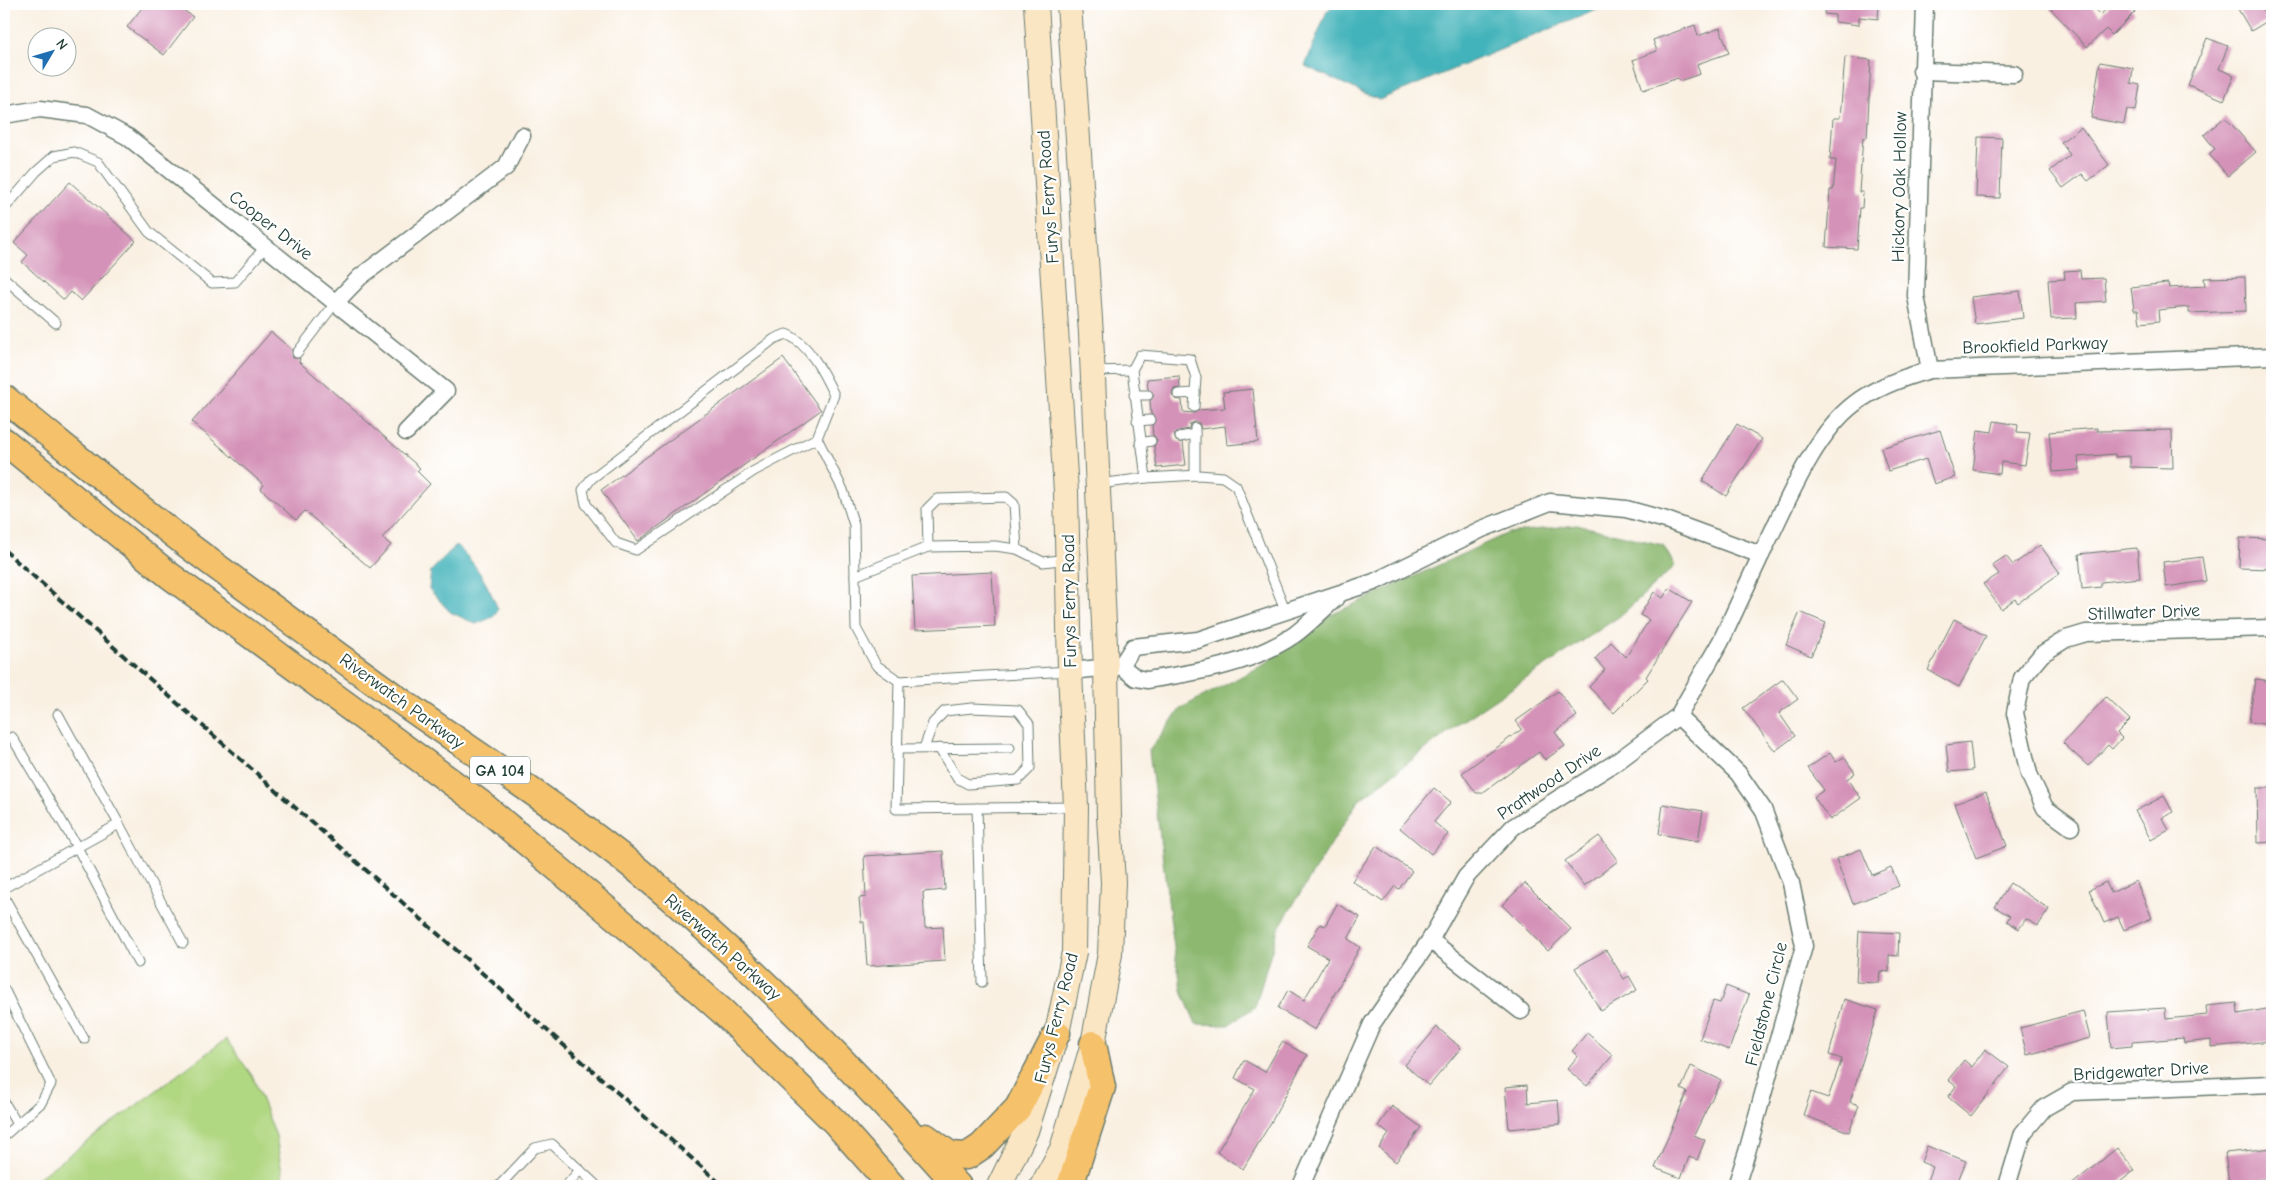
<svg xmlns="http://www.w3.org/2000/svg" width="2276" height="1190" font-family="'Comic Neue',sans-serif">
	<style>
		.green { fill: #b0d781; stroke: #688a5a }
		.forest { fill: #8cb86f; stroke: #567a52 }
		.water { fill: #43b3ba; stroke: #317877 }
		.building { fill: #d492b8 }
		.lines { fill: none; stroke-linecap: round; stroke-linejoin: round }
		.lane-casing { stroke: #6b7c71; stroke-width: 11 }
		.street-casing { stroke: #6b7c71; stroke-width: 19 }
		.secondary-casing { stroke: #6b7c71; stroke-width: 26 }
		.primary-casing { stroke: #6b7c71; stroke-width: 29 }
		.lane { stroke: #fff; stroke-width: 9 }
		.street { stroke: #fff; stroke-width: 16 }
		.secondary { stroke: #fbe6c4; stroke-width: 24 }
		.primary { stroke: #f5c16b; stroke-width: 26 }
		.rail { stroke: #1f3d34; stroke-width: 4; stroke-dasharray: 8 4; stroke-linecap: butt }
		.labels { text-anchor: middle; stroke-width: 4.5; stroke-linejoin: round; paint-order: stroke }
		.shield { fill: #fff; stroke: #627771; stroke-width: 1 }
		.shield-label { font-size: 16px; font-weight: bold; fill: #1f3d34 }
		.street-label { font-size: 18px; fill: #1f3d34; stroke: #fff }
	</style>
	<rect width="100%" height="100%" fill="#fff"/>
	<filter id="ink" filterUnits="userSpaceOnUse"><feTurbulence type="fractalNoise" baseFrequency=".02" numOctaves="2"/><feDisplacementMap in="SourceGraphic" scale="10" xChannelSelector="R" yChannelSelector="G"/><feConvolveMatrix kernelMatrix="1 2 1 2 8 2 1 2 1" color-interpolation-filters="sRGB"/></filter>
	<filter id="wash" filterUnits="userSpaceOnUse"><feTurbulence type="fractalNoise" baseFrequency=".0096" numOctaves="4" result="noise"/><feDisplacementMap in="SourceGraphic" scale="20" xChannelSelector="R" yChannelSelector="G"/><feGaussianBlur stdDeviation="1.12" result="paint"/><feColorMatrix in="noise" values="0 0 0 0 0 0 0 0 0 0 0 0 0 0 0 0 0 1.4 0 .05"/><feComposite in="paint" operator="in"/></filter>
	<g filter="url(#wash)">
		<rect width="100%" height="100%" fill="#f9f0e2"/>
		<!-- green -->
		<polygon class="green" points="226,1039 253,1077 276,1136 284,1186 27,1186"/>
		<!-- forest -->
		<polygon class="forest" points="1577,525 1663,545 1675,566 1620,616 1460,723 1358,801 1278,929 1255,1007 1228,1025 1196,1024 1183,994 1175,955 1149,751 1181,708 1263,665 1324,618 1508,533"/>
		<!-- water -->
		<g class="water">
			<polygon points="1335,4 1605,4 1601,8 1379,100 1305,66 1327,11"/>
			<path d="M456,545C476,563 488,585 498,609L493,617L476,624L450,612L429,589L431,571Z"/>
		</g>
		<g id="blocks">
			<!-- building -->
			<g class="building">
				<polygon points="145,4 175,4 193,17 164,55 127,27"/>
				<polygon points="1825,4 1879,4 1878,19 1859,17 1859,25 1835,22 1835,15 1824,14"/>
				<polygon points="2046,4 2090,4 2100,15 2112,4 2126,4 2135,12 2112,35 2106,29 2087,47"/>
				<polygon points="2235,4 2259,4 2269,20 2251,31"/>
				<polygon points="1695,25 1698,36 1720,28 1729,53 1697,64 1700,74 1679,81 1678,78 1643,90 1633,60 1657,51 1653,40"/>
				<polygon points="2207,38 2228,46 2219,69 2234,75 2224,100 2188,85"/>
				<polygon points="1845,57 1871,60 1867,138 1863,137 1859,192 1863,192 1862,208 1860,208 1857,249 1826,247 1830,190 1833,190 1836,160 1830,160 1833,118 1840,118"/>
				<polygon points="2100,62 2133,68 2131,83 2140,85 2136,111 2127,109 2124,124 2091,118"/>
				<polygon points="2225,117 2256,152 2228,176 2209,154 2215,149 2204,135"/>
				<polygon points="2081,127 2109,165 2088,181 2082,174 2063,188 2050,171 2070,155 2061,142"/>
				<polygon points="1978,137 2002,138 2000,198 1976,197"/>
				<polygon points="70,182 136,241 81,301 71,292 64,300 22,262 28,255 14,243"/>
				<polygon points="2080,270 2081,279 2104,278 2106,301 2076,303 2077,318 2051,319 2048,280 2065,279 2064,271"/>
				<polygon points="2245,277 2246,311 2189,313 2189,307 2158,310 2159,321 2140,323 2138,310 2134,310 2131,287 2168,283 2169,288 2205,286 2204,278"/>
				<polygon points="2020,291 2023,318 1975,324 1971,297"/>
				<polygon points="271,332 292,350 293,358 300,358 299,362 420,468 417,471 430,484 382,538 391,545 370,568 305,511 296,520 261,489 264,485 192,422"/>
				<polygon points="783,358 821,410 638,541 601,490"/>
				<polygon points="1179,376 1180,388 1174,389 1172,395 1175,399 1182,400 1183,412 1194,413 1199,410 1225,408 1223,392 1253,389 1258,442 1227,445 1225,426 1201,429 1199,423 1195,422 1190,424 1189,429 1178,431 1174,435 1176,441 1183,443 1186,465 1157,468 1154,446 1157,440 1153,435 1152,426 1156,419 1151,414 1150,401 1154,395 1148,389 1147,379"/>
				<polygon points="1994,421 2018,425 2017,432 2030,433 2025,465 2001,462 2000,474 1973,470 1978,430 1992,432"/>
				<polygon points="1737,424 1762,439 1726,496 1702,481"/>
				<polygon points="2097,428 2097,431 2172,430 2173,468 2130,467 2130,456 2115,457 2115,454 2078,457 2079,470 2053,472 2049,432"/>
				<polygon points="1940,430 1955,477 1934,484 1926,459 1888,471 1881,448"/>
				<polygon points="2240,538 2272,539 2272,569 2239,568"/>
				<polygon points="2040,545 2060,573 2018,603 2015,599 2001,609 1983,584 1999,574 1992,565 2006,556 2013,565"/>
				<polygon points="2137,548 2140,578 2101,582 2101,587 2082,589 2079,554"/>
				<polygon points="2202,557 2206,581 2166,587 2163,562"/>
				<polygon points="992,572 995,626 915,630 912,576"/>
				<polygon points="1669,588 1692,602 1646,677 1648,679 1614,713 1589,687 1605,670 1595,659 1611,642 1626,657 1649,620 1640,615 1654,592 1663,598"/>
				<polygon points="1800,612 1826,623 1811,656 1786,645"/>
				<polygon points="1954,619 1986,636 1959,687 1928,670"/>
				<polygon points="1783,679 1798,699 1779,713 1795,736 1775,751 1743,708"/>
				<polygon points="2255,679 2272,681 2272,725 2249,722"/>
				<polygon points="1558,691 1577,716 1555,732 1565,746 1545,760 1539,752 1482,793 1476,793 1462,773 1522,729 1516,721"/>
				<polygon points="2106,697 2130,720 2117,733 2122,738 2112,749 2108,745 2088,766 2063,743"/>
				<polygon points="1970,742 1973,770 1949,772 1946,745"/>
				<polygon points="1830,753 1836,762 1844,757 1855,773 1847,779 1861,798 1830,820 1814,797 1824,790 1808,768"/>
				<polygon points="1434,788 1451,802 1434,822 1448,834 1431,854 1400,828"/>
				<polygon points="2257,788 2272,788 2272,842 2258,843"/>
				<polygon points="1986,792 2007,846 1976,858 1955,804"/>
				<polygon points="2164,796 2173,812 2162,818 2169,830 2151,840 2135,811"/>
				<polygon points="1663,804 1703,811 1698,841 1659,834"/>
				<polygon points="1599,836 1618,861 1584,886 1565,861"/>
				<polygon points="1376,846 1412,871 1399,889 1395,886 1383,902 1352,881"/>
				<polygon points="1861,849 1872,875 1891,867 1899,886 1853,904 1836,859"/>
				<polygon points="943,851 945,890 923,892 925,928 943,927 945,961 867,966 864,922 861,922 859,898 866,897 864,856"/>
				<polygon points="2136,881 2152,918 2124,930 2118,917 2104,923 2089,890 2106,882 2111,893"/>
				<polygon points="1525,883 1571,929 1548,951 1502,905"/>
				<polygon points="2010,883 2049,909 2038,926 2026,919 2019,929 2007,921 2010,916 1995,907"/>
				<polygon points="1337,904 1360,917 1348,939 1360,947 1315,1030 1278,1008 1288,990 1304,1000 1328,958 1307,946 1320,924 1325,926"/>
				<polygon points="1859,931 1899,933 1898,956 1889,955 1889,972 1880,971 1879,983 1856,982"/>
				<polygon points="1606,950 1624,979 1629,976 1637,990 1601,1011 1575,968"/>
				<polygon points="1726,986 1749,995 1729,1050 1700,1039 1713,1001 1720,1003"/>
				<polygon points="1844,999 1878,1010 1850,1102 1859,1105 1849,1132 1803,1115 1811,1092 1828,1098 1842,1059 1829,1055"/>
				<polygon points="2237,1003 2238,1014 2272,1008 2272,1041 2211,1047 2211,1040 2184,1043 2183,1038 2132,1042 2132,1046 2111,1048 2108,1012 2165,1008 2166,1019 2207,1015 2206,1006"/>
				<polygon points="2083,1011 2090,1038 2027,1055 2020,1028"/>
				<polygon points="1437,1027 1461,1048 1429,1086 1405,1065"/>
				<polygon points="1587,1033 1613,1055 1587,1086 1567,1069 1578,1056 1572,1051"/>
				<polygon points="1282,1042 1307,1055 1273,1119 1243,1169 1217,1152 1255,1089 1235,1078 1244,1060 1265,1072"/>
				<polygon points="1985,1049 2009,1067 1971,1116 1948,1097 1956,1086 1948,1080 1964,1060 1972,1067"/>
				<polygon points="1691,1066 1721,1080 1694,1135 1705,1140 1697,1160 1689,1157 1681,1178 1655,1168 1687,1092 1681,1089"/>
				<polygon points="1527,1085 1528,1103 1558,1100 1560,1124 1509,1129 1505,1087"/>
				<polygon points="1392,1106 1421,1127 1396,1162 1379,1148 1389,1134 1378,1126"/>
				<polygon points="1927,1146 1966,1161 1956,1186 1926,1186 1933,1167 1921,1162"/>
				<polygon points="2117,1148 2135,1170 2115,1186 2070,1186"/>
				<polygon points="2272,1148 2272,1178 2229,1184 2225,1153"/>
			</g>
		</g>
	</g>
	<g filter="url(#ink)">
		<use href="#blocks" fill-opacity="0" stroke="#6b7c71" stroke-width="1"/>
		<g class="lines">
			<defs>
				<g id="lane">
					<polyline points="4,209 36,172 54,156 74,152 98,162 149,232 212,283 235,282 266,246"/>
					<polyline points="4,278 56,323"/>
					<polyline points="297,353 336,302"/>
					<polyline points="1094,371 1132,370"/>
					<polyline points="1178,394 1195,393"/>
					<polyline points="1134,395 1148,395"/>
					<polyline points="1194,407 1196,378 1190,359 1140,355 1132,370 1146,478 1199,475 1223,477 1236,486 1286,612"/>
					<polyline points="1137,421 1150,420"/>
					<polyline points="1195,428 1195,475"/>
					<polyline points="1180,437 1195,434"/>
					<path d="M817,438L834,395C824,374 809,343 786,334L774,339L591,479L583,490L586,504L616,543L636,550L754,471L817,438L843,490L854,525L856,628L876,665L899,681L1069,671"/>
					<polyline points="1140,443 1151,441"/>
					<polyline points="1099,484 1146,478"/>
					<polyline points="928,547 995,546 1017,549"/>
					<polyline points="855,576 928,547 927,509 937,499 1006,497 1014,504 1017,549 1043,562 1068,559"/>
					<polyline points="899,681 896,809 1075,807"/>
					<polyline points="58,714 119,824"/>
					<polyline points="12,737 77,847 138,963"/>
					<polyline points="924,748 933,723 945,711 972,708 1018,710 1029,724 1030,768 1018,780 968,784 957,778 939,748"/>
					<polyline points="897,749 1010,748"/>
					<polyline points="977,808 982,982"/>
					<polyline points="4,888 119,824 183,943"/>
					<polyline points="4,897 84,1039"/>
					<polyline points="4,989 51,1084 41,1103 4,1136"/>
					<polyline points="4,1102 17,1124"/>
					<polyline points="499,1186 535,1148 552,1144 597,1186"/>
					<polyline points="566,1186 580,1170"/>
				</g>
				<g id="street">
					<polyline points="1925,4 1916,296 1930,370"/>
					<polyline points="1921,71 2014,74"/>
					<polyline points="4,115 40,109 87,115 128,137 446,391 406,432"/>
					<polyline points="336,302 360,277 506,167 522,136"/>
					<path d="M1761,555C1785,508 1812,436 1854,404C1876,387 1904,377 1930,370L2272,356"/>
					<polyline points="1121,666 1133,647 1198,640 1374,582 1482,529 1550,502 1626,509 1666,520 1761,555 1721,641 1678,716 1618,761 1513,827 1466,877 1430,940 1372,1024 1301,1186"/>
					<path d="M1070,671L1121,666L1136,678L1147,680C1198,672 1250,665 1294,635C1308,625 1321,611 1335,599"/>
					<polyline points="1678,716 1738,773 1763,809 1791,883 1804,946 1747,1152 1736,1186"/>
					<polyline points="2071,827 2045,808 2029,774 2015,713 2022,678 2042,654 2066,639 2086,633 2272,628"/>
					<polyline points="1430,940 1521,1011"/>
					<polyline points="2007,1186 2023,1133 2044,1108 2072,1092 2272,1084"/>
				</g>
				<g id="secondary">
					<polyline points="999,1186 1026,1131 1057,1033 1074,952 1076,807 1070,671 1066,492 1036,4"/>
					<polyline points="1042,1186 1062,1149 1093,1044 1110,954 1113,882 1109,817 1106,668 1091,334 1069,4"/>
				</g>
				<g id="primary">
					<path d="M4,398C65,447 126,498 189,546C257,597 326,647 395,697C476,755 562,808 639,871C754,967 859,1074 958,1186"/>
					<polyline points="4,441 169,575 480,803 625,925 723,1012 836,1123 892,1186"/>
					<polyline points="926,1137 950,1155 967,1156 982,1146 1018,1108 1057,1033"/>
					<polyline points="1070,1186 1102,1087 1093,1044"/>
				</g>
			</defs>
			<!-- lane casing -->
			<use href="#lane" class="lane-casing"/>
			<!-- street casing -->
			<use href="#street" class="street-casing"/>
			<!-- secondary casing -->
			<use href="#secondary" class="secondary-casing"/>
			<!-- primary casing -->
			<use href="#primary" class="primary-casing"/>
			<!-- lane -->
			<use href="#lane" class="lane"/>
			<!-- street -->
			<use href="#street" class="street"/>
			<!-- secondary -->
			<use href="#secondary" class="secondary"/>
			<!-- primary -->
			<use href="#primary" class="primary"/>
			<!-- rail -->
			<polyline class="rail" points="4,550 723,1186"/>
		</g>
	</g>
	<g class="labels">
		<!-- shield labels -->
		<rect class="shield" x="470" y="756.5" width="60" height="27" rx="4"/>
		<g class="shield-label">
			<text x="500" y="776">GA 104</text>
		</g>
		<!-- street labels -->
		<g class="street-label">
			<text transform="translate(1899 187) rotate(-89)" y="6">Hickory Oak Hollow</text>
			<text transform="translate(1048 197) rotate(-94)" y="6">Furys Ferry Road</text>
			<text transform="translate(271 225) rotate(38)" y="6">Cooper Drive</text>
			<text transform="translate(2035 345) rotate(-2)" y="6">Brookfield Parkway</text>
			<text transform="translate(1069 601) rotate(-91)" y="6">Furys Ferry Road</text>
			<text transform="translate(2144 612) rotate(-2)" y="6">Stillwater Drive</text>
			<text transform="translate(402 701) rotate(36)" y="6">Riverwatch Parkway</text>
			<text transform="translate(1549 782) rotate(-34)" y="6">Prattwood Drive</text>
			<text transform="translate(723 947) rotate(42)" y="6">Riverwatch Parkway</text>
			<text transform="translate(1766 1004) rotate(-76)" y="6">Fieldstone Circle</text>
			<text transform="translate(1056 1018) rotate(-76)" y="6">Furys Ferry Road</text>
			<text transform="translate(2141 1071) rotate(-3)" y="6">Bridgewater Drive</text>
		</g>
	</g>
	<!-- margin -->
	<rect width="2276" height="1190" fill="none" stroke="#fff" stroke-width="20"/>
	<!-- north arrow -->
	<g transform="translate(52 52) rotate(52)"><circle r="24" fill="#ffffff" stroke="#a5b1ae"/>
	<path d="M0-4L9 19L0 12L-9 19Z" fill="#1f6fb2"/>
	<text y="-8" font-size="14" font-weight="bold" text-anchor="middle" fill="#1f3d34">N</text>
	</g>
</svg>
